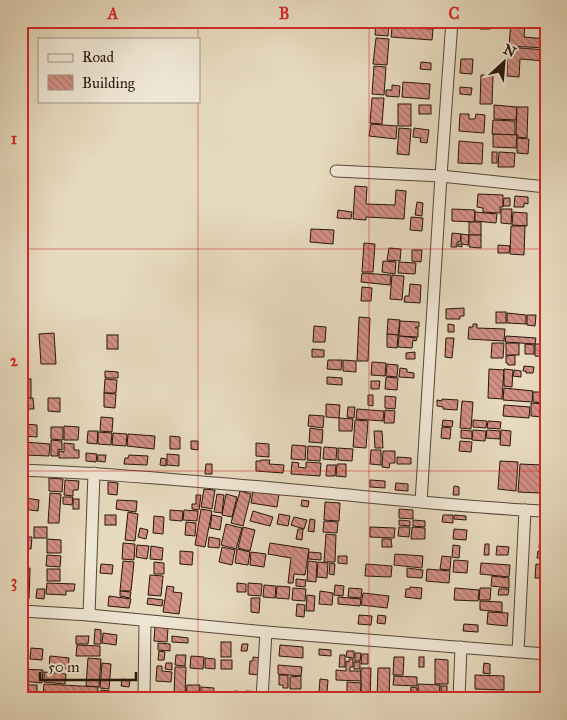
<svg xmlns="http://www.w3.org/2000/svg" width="567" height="720" font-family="'IM FELL Great Primer',serif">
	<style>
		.building { fill: url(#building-back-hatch); stroke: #26140b }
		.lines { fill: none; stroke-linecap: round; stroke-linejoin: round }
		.street-casing { stroke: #564638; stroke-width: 13 }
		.street { stroke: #efe7d5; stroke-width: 11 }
		.grid { fill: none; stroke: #d62828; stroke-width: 1; stroke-opacity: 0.55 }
		.neatline { fill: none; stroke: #d62828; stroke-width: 2 }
		.grid-label { font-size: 16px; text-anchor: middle; font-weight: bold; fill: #d62828 }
	</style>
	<defs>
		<pattern id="building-back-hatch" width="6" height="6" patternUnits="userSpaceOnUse" patternTransform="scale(1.25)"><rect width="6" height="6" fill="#d39085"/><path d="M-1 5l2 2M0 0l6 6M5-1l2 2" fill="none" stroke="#ab746b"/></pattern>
	</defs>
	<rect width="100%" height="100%" fill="#e7dabe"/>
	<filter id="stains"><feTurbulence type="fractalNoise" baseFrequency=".004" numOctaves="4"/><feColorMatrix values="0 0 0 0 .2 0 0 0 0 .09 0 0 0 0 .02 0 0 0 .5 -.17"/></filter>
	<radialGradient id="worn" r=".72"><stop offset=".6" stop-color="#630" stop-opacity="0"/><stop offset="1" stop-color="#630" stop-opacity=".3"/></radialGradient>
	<!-- building -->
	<g class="building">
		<polygon points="376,21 389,21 388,36 375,35"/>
		<polygon points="461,21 475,21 475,23 469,22 469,28 461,27"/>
		<polygon points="480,21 491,21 490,29 480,29"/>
		<polygon points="511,21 525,21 524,37 546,39 546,48 509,46"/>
		<polygon points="392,27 433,29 432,40 391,37"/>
		<polygon points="376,38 389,39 387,65 373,64"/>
		<polygon points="508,47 546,50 546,61 520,59 519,77 507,76"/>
		<polygon points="461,59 473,59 472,74 460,73"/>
		<polygon points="421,62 431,63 431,70 420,69"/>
		<polygon points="374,66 386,67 384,95 372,94"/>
		<polygon points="481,75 493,75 492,104 480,104"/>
		<polygon points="403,82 430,84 429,99 402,97"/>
		<polygon points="392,85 400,86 399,97 386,96 386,90 392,90"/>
		<polygon points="460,87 472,88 471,95 460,94"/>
		<polygon points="372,98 384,98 382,124 370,123"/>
		<rect x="398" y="104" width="13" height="22"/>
		<rect x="419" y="105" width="12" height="9"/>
		<polygon points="494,105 517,107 516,120 494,119"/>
		<polygon points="517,107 528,107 527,138 517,137 518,135 516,135"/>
		<polygon points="460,114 469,114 469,119 475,119 476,114 485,115 484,133 459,131"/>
		<polygon points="493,120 515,121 515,135 492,134"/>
		<polygon points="371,124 397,126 396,139 369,136"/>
		<polygon points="399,128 411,129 409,155 397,154"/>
		<polygon points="414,128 429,130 427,143 420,142 421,138 413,137"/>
		<polygon points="493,134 517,135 516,148 493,147"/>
		<polygon points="517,138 529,139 528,154 517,153"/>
		<polygon points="459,141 483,143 482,164 458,163"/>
		<rect x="492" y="152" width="5" height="11"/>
		<polygon points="499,152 515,153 514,167 498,167"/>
		<polygon points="355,186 367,187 366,204 395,205 396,190 406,191 404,219 366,217 366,220 353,219"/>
		<polygon points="478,194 503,195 503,207 500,207 500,213 483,212 483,208 477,207"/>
		<polygon points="515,196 528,197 528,204 524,203 524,207 514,207"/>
		<polygon points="504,198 510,198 510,206 503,206"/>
		<polygon points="417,202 423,203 422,216 415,215"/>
		<polygon points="452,209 475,210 474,222 452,221"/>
		<polygon points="501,209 512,209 511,224 501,223"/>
		<polygon points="338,210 352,212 351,219 337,218"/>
		<polygon points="475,212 497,214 496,223 475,221"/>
		<polygon points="513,212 527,213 527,226 512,225"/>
		<polygon points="542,215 546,215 546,230 540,229"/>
		<polygon points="411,217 423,218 422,231 410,230"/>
		<rect x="469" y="222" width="12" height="13"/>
		<polygon points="511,226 525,226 524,255 510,254"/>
		<polygon points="311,229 334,230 333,244 310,242"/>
		<polygon points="452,233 461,234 460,242 457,242 457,247 451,247"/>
		<polygon points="461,234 469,235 468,245 462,244 462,247 458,246 458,244 462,244 462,242 461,242"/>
		<polygon points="469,235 481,235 481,248 469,247"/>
		<polygon points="364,243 375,244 373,272 362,272"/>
		<polygon points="498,245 510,246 509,253 498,253"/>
		<polygon points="389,248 401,249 400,261 387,260"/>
		<polygon points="412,250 422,250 421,262 412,261"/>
		<polygon points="383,261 396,262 395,274 382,272"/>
		<polygon points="399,262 416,263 415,274 398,273"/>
		<polygon points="362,273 391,275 390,285 361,282"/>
		<polygon points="392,275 404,276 402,300 390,299"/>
		<polygon points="410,284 421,285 420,303 404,302 405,296 409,296"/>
		<polygon points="362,287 372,288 371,301 361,301"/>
		<polygon points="464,308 464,316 460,316 460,319 446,319 446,309"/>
		<rect x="496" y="312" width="10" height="11"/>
		<polygon points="507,313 526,315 526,324 507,323"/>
		<polygon points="527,315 536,315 535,326 527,325"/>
		<polygon points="359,317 370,318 368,361 357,361"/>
		<polygon points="388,319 400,320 398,335 387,334"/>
		<polygon points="400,321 419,322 419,327 416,327 415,328 418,328 418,337 399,336"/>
		<polygon points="21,323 26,323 27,339 21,339"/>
		<polygon points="448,324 454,325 454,332 448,332"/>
		<polygon points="473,324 477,324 477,328 505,329 504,341 468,339 469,327 473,327"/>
		<polygon points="314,326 326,327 325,342 313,342"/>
		<polygon points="54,333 56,364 41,364 39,334"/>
		<polygon points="387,334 398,335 397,348 387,347"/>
		<rect x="107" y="335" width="11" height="14"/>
		<polygon points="399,336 417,338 416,341 413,340 412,348 398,347"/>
		<polygon points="506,336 536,338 535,344 505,342"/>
		<polygon points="446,338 454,338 452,358 445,357"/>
		<polygon points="492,343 504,343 503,358 491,358"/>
		<rect x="506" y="343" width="13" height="12"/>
		<polygon points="525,344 534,345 534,354 525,354"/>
		<polygon points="535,344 546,344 546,357 535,356"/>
		<polygon points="312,349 324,350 324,357 312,357"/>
		<polygon points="415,352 415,359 406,359 406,353"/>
		<polygon points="515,355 515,365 508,365 508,363 506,363 506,356"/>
		<polygon points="328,360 342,360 341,370 327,369"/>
		<polygon points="343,360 356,361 356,372 343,371"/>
		<polygon points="372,362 386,363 385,376 371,375"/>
		<polygon points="387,364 398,365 397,377 386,376"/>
		<polygon points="524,366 534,367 533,373 526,373 526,371 523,371"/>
		<polygon points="400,368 407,369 407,372 414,373 414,378 399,377"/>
		<polygon points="489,369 504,370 502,399 488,398"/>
		<polygon points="504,369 513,370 512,387 504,386"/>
		<polygon points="514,370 521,371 521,377 513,376"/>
		<polygon points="105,371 118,372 118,378 105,378"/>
		<polygon points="327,377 342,378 342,385 327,384"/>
		<polygon points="386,377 398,378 397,390 385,389"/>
		<rect x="21" y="379" width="10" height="25"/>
		<polygon points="105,379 117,380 116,393 104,393"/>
		<polygon points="371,381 380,381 379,389 371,389"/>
		<polygon points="504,388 533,391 532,402 503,400"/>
		<polygon points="533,392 546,392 546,403 533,402"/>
		<polygon points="104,393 116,394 115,408 104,407"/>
		<polygon points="368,395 373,395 373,406 368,405"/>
		<polygon points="385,396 396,397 395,409 385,408"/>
		<polygon points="21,398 33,398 34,409 21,409"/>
		<polygon points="48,398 60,398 60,412 48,411"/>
		<polygon points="442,399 458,400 457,410 443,409 443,407 437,406 437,400 442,401"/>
		<polygon points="462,401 473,402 471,429 460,428"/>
		<polygon points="531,403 543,404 542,417 531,416"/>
		<polygon points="326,404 340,405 339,418 326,417"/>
		<polygon points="504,405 530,407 529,418 503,416"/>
		<polygon points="348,407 355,407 354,418 347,417"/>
		<polygon points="357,409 384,411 383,421 356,419"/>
		<polygon points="385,410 395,411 394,423 384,423"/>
		<polygon points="309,415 324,416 323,428 308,426"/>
		<polygon points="101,417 113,418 112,432 100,431"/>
		<polygon points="339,418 353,419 352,431 339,431"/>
		<polygon points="355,420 368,421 366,448 353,447"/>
		<polygon points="443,420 453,421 452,427 442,426"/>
		<polygon points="473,420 487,421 486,428 473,427"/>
		<polygon points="488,421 501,422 500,429 487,428"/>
		<polygon points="25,424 37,425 37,437 24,436"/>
		<polygon points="64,426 79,427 78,440 64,440"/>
		<polygon points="51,427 63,427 63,440 51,439"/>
		<polygon points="442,427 451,428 450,439 441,438"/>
		<polygon points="310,428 323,430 322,443 309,442"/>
		<polygon points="461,430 472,431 472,439 461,438"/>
		<polygon points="473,430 486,431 485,441 472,440"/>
		<polygon points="487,430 500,431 500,439 486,438"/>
		<polygon points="501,430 511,431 510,446 500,445"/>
		<polygon points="88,431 98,431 97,444 87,443"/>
		<polygon points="374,431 382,431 383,448 375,448"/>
		<polygon points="98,432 112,433 111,445 98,444"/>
		<polygon points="113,433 127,434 126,446 112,445"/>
		<polygon points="128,434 155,436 154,449 127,446"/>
		<polygon points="170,436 180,437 180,449 170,449"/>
		<polygon points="51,440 62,441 62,450 58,449 58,456 51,456"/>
		<polygon points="191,441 198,441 198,450 191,449"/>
		<polygon points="460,441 472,442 471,452 459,451"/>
		<polygon points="25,442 50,444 49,456 24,455"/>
		<polygon points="64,443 74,444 74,450 79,450 79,458 59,458 59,451 64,452"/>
		<polygon points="256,443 269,444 269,457 256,456"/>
		<polygon points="292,445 306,446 305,460 291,459"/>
		<polygon points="308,446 321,447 320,461 307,460"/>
		<polygon points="324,447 337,448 336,460 323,459"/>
		<polygon points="338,448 353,449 352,461 338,460"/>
		<polygon points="371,450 381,450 381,465 370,464"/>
		<polygon points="383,451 395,451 395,463 390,463 389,468 382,467"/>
		<polygon points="86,453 97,454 96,462 86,461"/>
		<polygon points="167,454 179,455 179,466 167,465"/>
		<polygon points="98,455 106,455 105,462 97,461"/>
		<polygon points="129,455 148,456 147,465 124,464 125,458 128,458"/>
		<polygon points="397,457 411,458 411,464 397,464"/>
		<polygon points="161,458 166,459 166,466 160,465"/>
		<polygon points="261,460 270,460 269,464 284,465 283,473 256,471 256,461 261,461"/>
		<polygon points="500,461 518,462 516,491 498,489"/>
		<polygon points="292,462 299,463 298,467 306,468 306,462 321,463 320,476 291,474"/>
		<polygon points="206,464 212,464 212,474 205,474"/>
		<polygon points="337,464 346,464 346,477 336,476"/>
		<polygon points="520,464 542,465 540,493 518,492"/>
		<polygon points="327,465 336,465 335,476 326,476"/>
		<polygon points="49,478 63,479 62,492 49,491"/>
		<polygon points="65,480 79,481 78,490 73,490 73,496 64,495"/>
		<polygon points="370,480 385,481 385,488 370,487"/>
		<polygon points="108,482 118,483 117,495 108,494"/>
		<polygon points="396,483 408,484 408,491 395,490"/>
		<polygon points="454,486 459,487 459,495 453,495"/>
		<polygon points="204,489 215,490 212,509 201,507"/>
		<polygon points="253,490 279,494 277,507 251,503"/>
		<polygon points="240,491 251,494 243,526 231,523"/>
		<polygon points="50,493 61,494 59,523 48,523"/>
		<polygon points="217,494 224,495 222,513 214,512"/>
		<polygon points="226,494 237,497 232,517 222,515"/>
		<polygon points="196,495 201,495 199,510 192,509 192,504 196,504"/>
		<polygon points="63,497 73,497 72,505 63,504"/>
		<polygon points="25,498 39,500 38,511 24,509"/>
		<rect x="73" y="499" width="6" height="10"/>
		<polygon points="117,500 137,501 136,512 116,509"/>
		<polygon points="302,500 309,501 308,507 301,506"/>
		<polygon points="325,502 340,503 339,521 324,520"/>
		<polygon points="201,509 212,511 205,547 195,545"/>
		<polygon points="399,509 413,510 413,519 399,518"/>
		<polygon points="170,510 183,511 182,521 170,520"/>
		<polygon points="184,510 198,511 197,521 183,520"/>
		<polygon points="253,511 273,517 270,526 250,521"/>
		<polygon points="128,512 138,514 135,541 125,540"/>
		<polygon points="279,514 290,516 288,526 277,524"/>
		<rect x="105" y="515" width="11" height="10"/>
		<polygon points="212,515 222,517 220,530 210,528"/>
		<polygon points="443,515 453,515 453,523 442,522"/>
		<polygon points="454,515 466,516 466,520 454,519"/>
		<polygon points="154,516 164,517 163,534 153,533"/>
		<polygon points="294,517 307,520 304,529 291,525"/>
		<polygon points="310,519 315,520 314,532 308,531"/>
		<polygon points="399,520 410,521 410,526 399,525"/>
		<polygon points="413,520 425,521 425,527 413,526"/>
		<polygon points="324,521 338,522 337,533 323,532"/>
		<polygon points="186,522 196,523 195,536 185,535"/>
		<polygon points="226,524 242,528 236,549 221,545"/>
		<rect x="34" y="527" width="13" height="11"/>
		<polygon points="243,527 255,530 250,551 238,548"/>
		<polygon points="370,527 395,528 394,538 370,537"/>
		<polygon points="399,527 410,527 409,537 398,536"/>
		<polygon points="412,527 425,528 425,539 411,539"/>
		<polygon points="140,528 148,530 146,539 138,537"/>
		<polygon points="298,529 303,529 302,540 296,539"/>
		<polygon points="454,529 467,530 466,540 453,539"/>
		<polygon points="326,534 336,535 335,562 324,562"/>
		<polygon points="21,537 32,537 31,549 21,548"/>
		<polygon points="209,537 220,539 219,548 208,547"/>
		<polygon points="540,538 546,538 546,548 539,548"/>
		<polygon points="47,539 61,540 61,553 47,553"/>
		<polygon points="382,539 391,539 392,547 382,547"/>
		<polygon points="123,543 135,544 134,560 122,559"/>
		<polygon points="270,543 309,549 305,575 294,574 293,583 288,583 291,558 268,554"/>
		<polygon points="485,544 489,544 489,555 484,555"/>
		<polygon points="137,545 149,546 147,559 136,557"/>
		<polygon points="453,545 460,546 459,558 452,557"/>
		<polygon points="151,546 163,548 162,560 150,559"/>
		<polygon points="497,546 509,547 508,555 496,555"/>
		<polygon points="222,547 235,550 232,565 219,562"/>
		<polygon points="237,549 250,552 248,565 235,563"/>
		<polygon points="180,551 193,552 192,565 180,564"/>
		<polygon points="538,551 546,551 546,559 537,558"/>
		<polygon points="251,552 266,554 264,567 250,565"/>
		<polygon points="309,552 321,553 321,560 308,559"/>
		<polygon points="395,554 423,556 422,568 394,565"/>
		<polygon points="47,555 61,556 60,567 46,566"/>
		<polygon points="338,556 347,556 347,564 338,563"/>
		<polygon points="442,556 451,557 450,570 440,569"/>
		<polygon points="454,560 468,561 467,573 453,572"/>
		<polygon points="123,561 134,562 131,591 120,591"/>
		<polygon points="308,561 317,562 316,582 307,581"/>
		<polygon points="154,562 164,563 164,574 154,574"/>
		<polygon points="318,562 328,563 327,578 317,577"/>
		<polygon points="330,563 335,564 334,575 329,574"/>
		<polygon points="481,563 510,565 509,577 480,574"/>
		<polygon points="101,564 113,565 112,574 100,573"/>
		<polygon points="366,564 392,566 391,577 365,576"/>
		<polygon points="536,564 546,565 545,578 535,578"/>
		<polygon points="21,568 30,568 29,599 21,598"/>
		<polygon points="407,568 423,570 422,578 407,577"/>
		<rect x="47" y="569" width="13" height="12"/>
		<polygon points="427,569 450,571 449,583 426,581"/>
		<polygon points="150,575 163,576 161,596 148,595"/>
		<polygon points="492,576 509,578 509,588 491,586"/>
		<polygon points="296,579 306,580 305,587 296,586"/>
		<polygon points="47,583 75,584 74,591 66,591 66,595 46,594"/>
		<polygon points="237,583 246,584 246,592 237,592"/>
		<polygon points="248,583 262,584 261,596 248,595"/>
		<polygon points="264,585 276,586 275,598 263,597"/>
		<polygon points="335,585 344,586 343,596 334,595"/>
		<polygon points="167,586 174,587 173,592 182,593 179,614 163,612"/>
		<polygon points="277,586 290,587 289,599 276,598"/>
		<polygon points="410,587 422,588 421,599 405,597 406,589 410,589"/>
		<polygon points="293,588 306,589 305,601 292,600"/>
		<polygon points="349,588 362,589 361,598 348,597"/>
		<polygon points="455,588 479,590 478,601 454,600"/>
		<polygon points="480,588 491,588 490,600 479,600"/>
		<polygon points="37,589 45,589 44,599 36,598"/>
		<polygon points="499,589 509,589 508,595 498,595"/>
		<polygon points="120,591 131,592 130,598 120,596"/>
		<polygon points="320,591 333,593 332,605 319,604"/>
		<polygon points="363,593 389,596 387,608 361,605"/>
		<polygon points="307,595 315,596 314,611 306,611"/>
		<polygon points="109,596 131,599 129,608 108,606"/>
		<polygon points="338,597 361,599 360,606 338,604"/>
		<polygon points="148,598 163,600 162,606 147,604"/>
		<polygon points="251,598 260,598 259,613 251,612"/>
		<polygon points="480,601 502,602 502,612 480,610"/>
		<polygon points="297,604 305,605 304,617 296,616"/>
		<polygon points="488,612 508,613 507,626 487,624"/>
		<polygon points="359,615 372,616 371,625 358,624"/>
		<polygon points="378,615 386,616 385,624 377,623"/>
		<polygon points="464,624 478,625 478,632 463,631"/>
		<polygon points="155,626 168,628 167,642 154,641"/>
		<polygon points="95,629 101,630 101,644 94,644"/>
		<polygon points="103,633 117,635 116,645 102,643"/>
		<polygon points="76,636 89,636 88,644 76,644"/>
		<polygon points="172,636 188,638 188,643 172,642"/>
		<rect x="221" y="642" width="10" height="15"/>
		<polygon points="158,643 170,644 170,651 158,650"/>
		<polygon points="242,644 248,644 247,651 241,651"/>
		<polygon points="77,645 100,646 100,656 76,656"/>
		<polygon points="280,645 303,647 303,658 279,656"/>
		<polygon points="31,648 43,649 42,660 30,659"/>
		<polygon points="319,649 331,650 331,656 319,655"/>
		<polygon points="159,651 165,652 164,660 158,660"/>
		<polygon points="347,651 354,651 354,658 346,657"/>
		<polygon points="355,653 361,653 360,661 355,661"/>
		<polygon points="362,654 368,654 368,664 361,664"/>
		<polygon points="176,655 186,655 185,666 175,665"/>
		<polygon points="340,655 345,655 345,667 339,667"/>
		<polygon points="50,656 69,658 68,669 49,667"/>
		<polygon points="191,656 204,657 203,669 190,668"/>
		<polygon points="253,657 260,658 259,675 249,674 250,661 253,661"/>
		<polygon points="394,657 404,657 403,675 393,675"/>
		<rect x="419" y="657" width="5" height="10"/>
		<polygon points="88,658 101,659 99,687 86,686"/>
		<polygon points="205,658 215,659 215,669 205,668"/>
		<polygon points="349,659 353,659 353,667 350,667 350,671 361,671 361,681 336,680 336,670 346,671 346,661 349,662"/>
		<polygon points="435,659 448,660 448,684 435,684"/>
		<rect x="221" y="660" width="11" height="9"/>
		<rect x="354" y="662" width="6" height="7"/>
		<polygon points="102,663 111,664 109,689 100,688"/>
		<polygon points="166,663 172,663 172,670 165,669"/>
		<polygon points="484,663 490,664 490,674 483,673"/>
		<polygon points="278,665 302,667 301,676 278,674"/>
		<polygon points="157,666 162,666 162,671 172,672 171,682 156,681"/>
		<polygon points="175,667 186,667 185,697 174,696"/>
		<polygon points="361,668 371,668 370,699 361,699"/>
		<polygon points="378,668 390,668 389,699 377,699"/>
		<polygon points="21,669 43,670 42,683 21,681"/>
		<polygon points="44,672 66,674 65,684 44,682"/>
		<polygon points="279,675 288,675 288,688 283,688 283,685 279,685"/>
		<polygon points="475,675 504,676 504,690 475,689"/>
		<polygon points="301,676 301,689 290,689 290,677"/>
		<polygon points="394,676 417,677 417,686 393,685"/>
		<polygon points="122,679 130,680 129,687 121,686"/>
		<polygon points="320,679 328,680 327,692 319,692"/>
		<polygon points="347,682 361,683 360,699 347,699"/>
		<polygon points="44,684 98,687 97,699 43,698"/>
		<polygon points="418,684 440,685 439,698 418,696"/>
		<rect x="23" y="685" width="14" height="9"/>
		<polygon points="187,685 200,685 199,697 186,697"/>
		<rect x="441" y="686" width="6" height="13"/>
		<polygon points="201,687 214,688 213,698 201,698"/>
		<polygon points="411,687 417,688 417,697 410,696"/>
		<polygon points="101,690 110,691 109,695 101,694"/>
		<polygon points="234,691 245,692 244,699 233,699"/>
		<polygon points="246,691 260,692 259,699 245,699"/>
		<polygon points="302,692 318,693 318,699 302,699"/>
		<rect x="526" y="692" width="6" height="7"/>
		<polygon points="492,693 504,694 503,699 492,699"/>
		<polygon points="273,694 300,695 300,699 273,699"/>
		<polygon points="319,695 332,695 331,699 319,699"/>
	</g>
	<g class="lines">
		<defs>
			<g id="street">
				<polyline points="336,171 441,176 546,187"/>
				<path d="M21,470C120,474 218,483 316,492C392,499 469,508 546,511"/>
				<polyline points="421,502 441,176 452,21"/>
				<polyline points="21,611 89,615 266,632 546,654"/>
				<polyline points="89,615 94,473"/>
				<polyline points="518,652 525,510"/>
				<polyline points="144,699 145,621"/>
				<polyline points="262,699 266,632"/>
				<polyline points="459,699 461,647"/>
			</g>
		</defs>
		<!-- street casing -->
		<use href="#street" class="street-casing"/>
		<!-- street -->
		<use href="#street" class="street"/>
	</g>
	<!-- grid -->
	<path class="grid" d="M198,21V39M369,21V699M198,101V699M21,249H546M21,471H546"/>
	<!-- margin -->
	<rect width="567" height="720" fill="none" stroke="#e7dabe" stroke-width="55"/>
	<!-- legend -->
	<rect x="38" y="38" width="162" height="65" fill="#efe7d5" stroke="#9f9384"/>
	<rect x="48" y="54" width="25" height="8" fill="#efe7d5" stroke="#9f9384"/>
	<text x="82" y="62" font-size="15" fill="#26140b">Road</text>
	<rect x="48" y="75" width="25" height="15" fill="url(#building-back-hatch)" stroke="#9f9384"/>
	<text x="82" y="88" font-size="15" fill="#26140b">Building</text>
	<!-- north arrow -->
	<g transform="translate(504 62) rotate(26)" stroke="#efe7d5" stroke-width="4" paint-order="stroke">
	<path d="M0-4L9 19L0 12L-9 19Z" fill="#26140b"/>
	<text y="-8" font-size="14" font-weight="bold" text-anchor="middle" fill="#26140b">N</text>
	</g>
	<!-- scale -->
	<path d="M40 672v8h96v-8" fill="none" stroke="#26140b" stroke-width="2.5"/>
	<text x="48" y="672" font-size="15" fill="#26140b" stroke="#efe7d5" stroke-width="4" paint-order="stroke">50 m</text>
	<rect x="28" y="28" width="512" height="664" class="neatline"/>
	<g class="grid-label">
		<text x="113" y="19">A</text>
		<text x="284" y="19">B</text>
		<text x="454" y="19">C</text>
		<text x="14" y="144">1</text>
		<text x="14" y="366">2</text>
		<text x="14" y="587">3</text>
	</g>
	<rect width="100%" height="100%" filter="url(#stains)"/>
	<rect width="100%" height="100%" fill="url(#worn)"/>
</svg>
